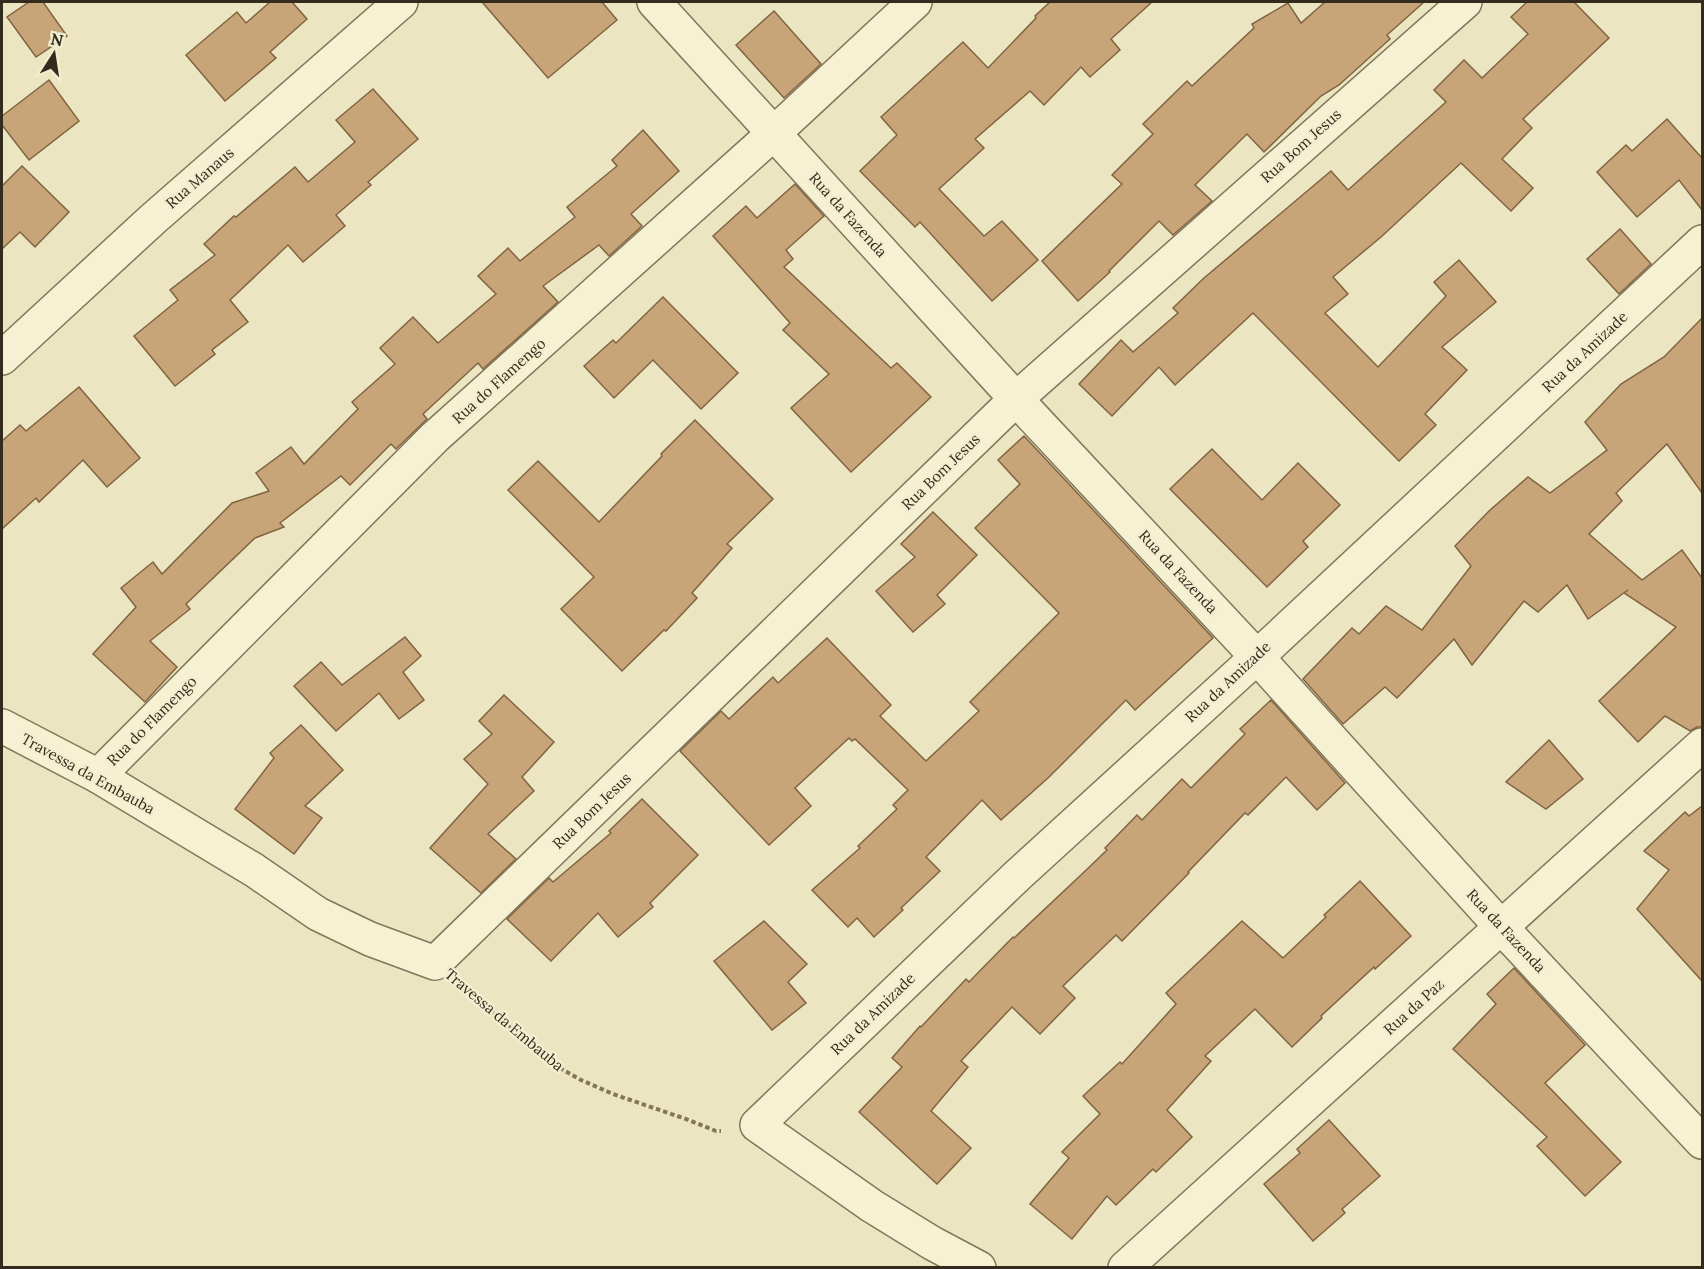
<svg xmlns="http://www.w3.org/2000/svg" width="1704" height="1269" font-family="Lora,serif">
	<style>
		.building { fill: #c7a579; stroke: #816441; stroke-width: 1.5 }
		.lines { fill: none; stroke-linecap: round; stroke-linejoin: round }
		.minor-casing { stroke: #83765a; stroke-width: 36 }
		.path { stroke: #83765a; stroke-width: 4; stroke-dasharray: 4.5 3; stroke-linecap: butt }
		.minor { stroke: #f6f1d3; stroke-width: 33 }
		.labels { text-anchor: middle; stroke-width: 5; stroke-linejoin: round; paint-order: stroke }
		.street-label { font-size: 15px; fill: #332b1d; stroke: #f3eed0 }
	</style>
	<rect width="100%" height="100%" fill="#ebe5c1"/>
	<!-- building -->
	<g class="building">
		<polygon points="29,2 43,2 67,36 36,57 7,17"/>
		<polygon points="270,2 292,2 307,19 270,52 276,58 225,101 186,55 237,12 246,23"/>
		<polygon points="482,2 602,2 617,20 548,78"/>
		<polygon points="1050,2 1152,2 1111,39 1120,50 1090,77 1081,67 1044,105 1030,91 975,139 984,148 939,189 984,236 1002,221 1038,260 992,301 920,222 915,227 860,171 897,135 881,117 963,42 988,68 1036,18 1035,16"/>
		<polygon points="1325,2 1424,2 1387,35 1390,39 1339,85 1321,96 1264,152 1247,134 1195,185 1212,201 1173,235 1159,221 1109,271 1110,272 1078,301 1042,261 1122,184 1112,175 1153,134 1143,124 1187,81 1192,86 1254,28 1252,24 1288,3 1301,23"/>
		<polygon points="1527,2 1574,2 1609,38 1523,119 1532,128 1502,159 1533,188 1511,211 1461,163 1381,237 1333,277 1348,294 1325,313 1378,367 1446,296 1434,282 1459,260 1496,302 1442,347 1467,370 1425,414 1436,425 1399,461 1253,313 1175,385 1159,367 1112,416 1079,384 1121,340 1133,352 1178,313 1173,308 1204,278 1331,171 1348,190 1446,102 1434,90 1464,60 1482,78 1528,34 1511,17"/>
		<polygon points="774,11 821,64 784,98 736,45"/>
		<polygon points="49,80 79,121 29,160 2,125 2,116"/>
		<polygon points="373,89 418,139 368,182 371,185 336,215 345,226 303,262 288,245 230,300 248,322 212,350 215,354 175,386 134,336 178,300 170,290 215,255 204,244 234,216 236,217 295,167 308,182 355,142 336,120"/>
		<polygon points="1667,119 1702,158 1702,210 1679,180 1637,217 1597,172 1626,145 1632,151"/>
		<polygon points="643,130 679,171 631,214 642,226 609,256 599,245 543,286 558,302 483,369 478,363 423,414 427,419 396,449 391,444 350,485 341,476 280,523 284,527 255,538 186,604 190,609 150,641 177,667 145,702 93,654 136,607 121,588 153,562 162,574 232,503 269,491 256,473 291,447 304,464 358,409 352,402 395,364 380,348 413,317 438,343 496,294 478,276 508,248 520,261 575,217 567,207 617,166 612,160"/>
		<polygon points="22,166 69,212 35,247 20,232 2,249 2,186"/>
		<polygon points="795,184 824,216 786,250 793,259 784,267 891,368 897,363 931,397 851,472 791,408 829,374 783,330 790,323 713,236 746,206 757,218"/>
		<polygon points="1620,229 1651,264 1619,294 1587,259"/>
		<polygon points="663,297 738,373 701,409 653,360 614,398 584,366 613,340 616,343"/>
		<polygon points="1702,318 1702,493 1667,444 1616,493 1622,501 1589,534 1642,580 1682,550 1702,578 1702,727 1697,727 1690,731 1665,716 1638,742 1599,701 1676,627 1624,593 1628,590 1588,619 1567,585 1538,612 1524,601 1472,665 1454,639 1397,698 1385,687 1343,724 1303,679 1352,628 1359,634 1386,606 1422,630 1471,566 1455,546 1489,511 1528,477 1550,493 1607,450 1585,422 1621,384 1664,357"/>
		<polygon points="79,387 140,458 107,487 83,460 39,502 36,498 2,529 2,441 20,425 26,431"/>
		<polygon points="695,420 773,499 727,544 732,548 692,593 697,598 666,631 664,630 622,671 561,609 594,577 508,490 538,461 599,522 662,456 661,454"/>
		<polygon points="1024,436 1213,638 1135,710 1126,700 1048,778 1001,820 982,800 926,857 940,871 901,908 903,910 874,937 857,918 848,927 812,890 860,848 858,846 897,809 893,805 908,790 855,739 852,741 849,738 795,788 811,806 769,845 680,751 721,711 729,719 773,677 778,683 827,638 891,705 880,716 926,761 979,711 970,702 1059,613 975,528 1020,484 998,460"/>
		<polygon points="1212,449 1262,500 1298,463 1340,505 1303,541 1308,547 1267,587 1170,489"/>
		<polygon points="933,512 977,555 937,595 945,604 913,632 876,591 915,557 901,544"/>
		<polygon points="405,637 421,656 403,672 424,700 399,719 379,693 336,731 294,686 321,662 342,685"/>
		<polygon points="504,695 554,742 522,777 534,791 488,834 516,859 481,893 430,848 488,784 464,759 492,734 479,721"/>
		<polygon points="1271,700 1345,783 1317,810 1286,777 1248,815 1245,813 1188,872 1189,873 1122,941 1116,935 1063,986 1075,998 1040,1034 1012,1007 961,1061 968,1067 931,1111 971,1148 937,1184 859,1112 902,1067 892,1058 920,1026 921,1027 966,979 969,982 1013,937 1014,938 1082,874 1107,850 1105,848 1137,815 1142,820 1182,779 1191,788 1245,734 1240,729"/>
		<polygon points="301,725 343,770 305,806 322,818 294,854 235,809 274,758 270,753"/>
		<polygon points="1549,740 1583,779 1546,809 1506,782"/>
		<polygon points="642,799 698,855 650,903 653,907 618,937 598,913 551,961 507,919 549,878 553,882 611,833 609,831"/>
		<polygon points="1702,806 1702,981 1637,909 1669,870 1644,851 1685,812 1689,816"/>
		<polygon points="1360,881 1411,936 1375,969 1374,967 1321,1016 1322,1018 1292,1047 1255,1009 1205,1056 1211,1061 1167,1110 1192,1137 1156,1172 1153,1169 1116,1205 1107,1196 1072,1239 1030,1204 1069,1158 1062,1152 1100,1114 1083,1096 1120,1062 1122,1064 1176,1004 1166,993 1242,921 1283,958 1326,917 1324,915"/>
		<polygon points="764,921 807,964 788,982 806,1003 772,1030 714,961"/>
		<polygon points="1514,968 1585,1045 1545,1083 1621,1162 1585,1196 1537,1146 1547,1137 1453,1049 1496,1004 1487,994"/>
		<polygon points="1329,1120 1380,1176 1342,1209 1345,1213 1313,1241 1264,1184 1300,1153 1297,1149"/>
	</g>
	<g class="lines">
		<defs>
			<g id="minor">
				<polyline points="654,2 1016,399 1257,657 1502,928 1702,1142"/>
				<polyline points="2,358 153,219 401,2"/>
				<polyline points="2,726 98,776 254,870 318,914 370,939 435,963 1016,399 1465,2"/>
				<polyline points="98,776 435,437 773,134 915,2"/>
				<polyline points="979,1268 932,1243 872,1206 757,1125 1018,875 1257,657 1702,242"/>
				<polyline points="1125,1268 1702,745"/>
			</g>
		</defs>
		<!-- minor casing -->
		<use href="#minor" class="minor-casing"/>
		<!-- path -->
		<polyline class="path" points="462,986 551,1063 581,1080 613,1094 686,1119 716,1131 721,1131"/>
		<!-- minor -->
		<use href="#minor" class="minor"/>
	</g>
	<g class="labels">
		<!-- street labels -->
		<g class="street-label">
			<text transform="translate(1301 146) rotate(-42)" y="5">Rua Bom Jesus</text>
			<text transform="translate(200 178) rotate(-41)" y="5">Rua Manaus</text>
			<text transform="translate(848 215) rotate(48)" y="5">Rua da Fazenda</text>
			<text transform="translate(1585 352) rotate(-43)" y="5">Rua da Amizade</text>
			<text transform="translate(499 381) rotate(-42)" y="5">Rua do Flamengo</text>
			<text transform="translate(941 472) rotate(-44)" y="5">Rua Bom Jesus</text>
			<text transform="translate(1178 572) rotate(47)" y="5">Rua da Fazenda</text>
			<text transform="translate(1228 682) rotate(-43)" y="5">Rua da Amizade</text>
			<text transform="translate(152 721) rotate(-45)" y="5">Rua do Flamengo</text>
			<text transform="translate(88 774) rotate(29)" y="5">Travessa da Embauba</text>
			<text transform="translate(592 811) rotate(-44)" y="5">Rua Bom Jesus</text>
			<text transform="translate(1506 931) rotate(47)" y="5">Rua da Fazenda</text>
			<text transform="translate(1414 1007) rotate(-42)" y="5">Rua da Paz</text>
			<text transform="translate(873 1014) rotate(-44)" y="5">Rua da Amizade</text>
			<text transform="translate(504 1020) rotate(40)" y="5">Travessa da Embauba</text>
		</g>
	</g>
	<!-- border -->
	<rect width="1704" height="1269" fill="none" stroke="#332b1d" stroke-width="6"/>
	<!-- north arrow -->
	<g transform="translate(54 54) rotate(12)" stroke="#f3eed0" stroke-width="4.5" paint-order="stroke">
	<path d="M0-4.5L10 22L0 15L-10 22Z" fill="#332b1d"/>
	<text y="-9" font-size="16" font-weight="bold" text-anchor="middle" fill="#332b1d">N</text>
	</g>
</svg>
